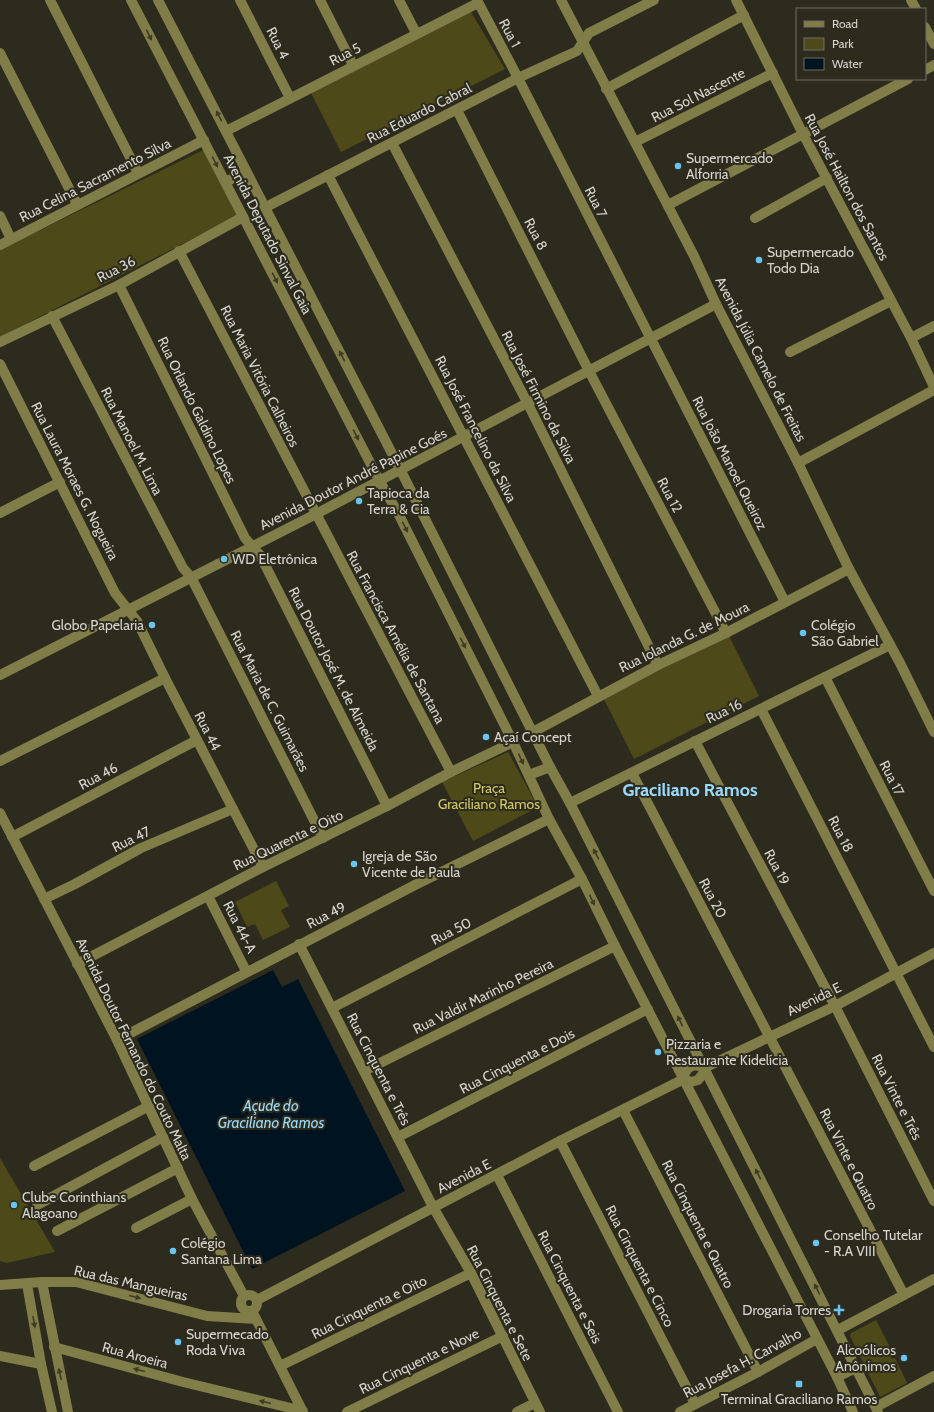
<svg xmlns="http://www.w3.org/2000/svg" width="934" height="1412" font-family="Cabin,sans-serif">
	<style>
		.green { fill: #4d4918 }
		.water { fill: #001320 }
		.lines { fill: none; stroke-linecap: round; stroke-linejoin: round }
		.minor { stroke: #817d48; stroke-width: 10 }
		.oneway { fill: #3e3b26 }
		.poi-dot { fill: #69c4f0; stroke: #2d2b1e; stroke-width: 1.5 }
		.labels { text-anchor: middle; stroke-width: 4; stroke-linejoin: round; paint-order: stroke }
		.street-label { font-size: 14px; fill: #d6d5cd; stroke: #2d2b1e }
		.poi-label { font-size: 14px; fill: #d6d5cd; stroke: #2d2b1e; text-anchor: start }
		.park-label { font-size: 14px; fill: #d5cb5d; stroke: #2d2b1e }
		.water-label { font-size: 15px; font-style: italic; fill: #99d9fa; stroke: #2d2b1e }
		.district-label { font-size: 18px; font-weight: bold; fill: #9adafc; stroke: #2d2b1e }
	</style>
	<rect width="100%" height="100%" fill="#2d2b1e"/>
	<!-- green -->
	<g class="green">
		<polygon points="471,12 505,69 341,152 311,93"/>
		<polygon points="205,149 237,216 0,337 0,250"/>
		<polygon points="727,632 759,696 634,759 602,695"/>
		<polygon points="508,752 538,807 473,841 442,782"/>
		<polygon points="276,881 289,906 281,910 290,927 263,940 255,924 247,927 235,902"/>
		<polygon points="0,1158 55,1252 7,1263 0,1261"/>
		<polygon points="876,1320 892,1351 889,1353 892,1359 895,1358 907,1383 880,1397 850,1336 851,1333"/>
	</g>
	<!-- water -->
	<polygon class="water" points="273,970 282,987 298,979 405,1191 252,1269 137,1039"/>
	<g class="lines">
		<!-- minor -->
		<g class="minor">
			<polyline points="50,0 138,173"/>
			<polyline points="131,0 379,480 398,513 513,742 549,819 582,879 615,946 837,1377 853,1412"/>
			<polyline points="158,0 400,469 550,767 570,803 878,1412"/>
			<polyline points="240,0 290,98"/>
			<polyline points="320,0 353,65"/>
			<polyline points="399,0 416,33"/>
			<polyline points="477,0 518,78 785,602"/>
			<polyline points="561,0 694,256 716,304 798,463 849,569 900,663 934,732"/>
			<polyline points="736,0 803,134 911,338 934,387"/>
			<polyline points="911,0 916,9"/>
			<polyline points="925,27 934,44"/>
			<polyline points="0,53 77,204"/>
			<polyline points="925,70 934,65"/>
			<polyline points="606,89 744,15"/>
			<polyline points="457,110 589,371 726,633"/>
			<polyline points="226,131 478,3"/>
			<polyline points="635,142 773,73"/>
			<polyline points="392,143 528,404 658,665"/>
			<polyline points="328,175 598,696"/>
			<polyline points="226,182 246,171"/>
			<polyline points="668,205 908,79"/>
			<polyline points="266,207 518,78 577,51 589,33 654,0"/>
			<polyline points="0,216 11,239"/>
			<polyline points="755,218 827,178"/>
			<polyline points="0,245 204,140"/>
			<polyline points="179,251 451,772"/>
			<polyline points="119,285 245,538 260,555 387,806"/>
			<polyline points="52,316 183,568 191,577 323,838"/>
			<polyline points="911,338 934,326"/>
			<polyline points="0,342 119,285 243,217"/>
			<polyline points="790,352 891,301"/>
			<polyline points="0,364 115,593 137,621 165,678 263,867"/>
			<polyline points="798,463 934,390"/>
			<polyline points="0,513 60,482"/>
			<polyline points="0,675 316,514 716,304"/>
			<polyline points="825,677 934,891"/>
			<polyline points="761,709 934,1047"/>
			<polyline points="533,732 658,665 726,633 849,569"/>
			<polyline points="695,741 835,1006 934,1201"/>
			<polyline points="0,761 165,678"/>
			<polyline points="632,773 904,1295"/>
			<polyline points="529,775 550,767"/>
			<polyline points="570,803 890,645"/>
			<polyline points="0,813 117,1040 192,1199 244,1296"/>
			<polyline points="12,837 197,740"/>
			<polyline points="208,896 246,971"/>
			<polyline points="44,899 75,884 141,848 233,809"/>
			<polyline points="299,944 433,1207 471,1273 540,1412"/>
			<polyline points="77,964 263,867 387,806 451,772 513,742"/>
			<polyline points="332,1008 582,879"/>
			<polyline points="117,1040 415,885 549,819"/>
			<polyline points="704,1068 835,1006 934,953"/>
			<polyline points="364,1071 615,946"/>
			<path d="M684,1079C684,1068 693,1062 704,1068"/>
			<polyline points="623,1110 758,1372"/>
			<polyline points="398,1137 648,1009"/>
			<polyline points="560,1141 695,1404"/>
			<polyline points="34,1166 149,1106"/>
			<polyline points="497,1175 618,1412"/>
			<polyline points="37,1205 163,1137"/>
			<polyline points="136,1228 192,1199"/>
			<polyline points="57,1231 178,1168"/>
			<polyline points="42,1282 68,1412"/>
			<polyline points="27,1284 41,1364 52,1412"/>
			<polyline points="0,1285 42,1282 76,1282 207,1316 256,1319"/>
			<circle cx="249" cy="1303" r="8"/>
			<polyline points="257,1300 560,1141 684,1079 691,1082 698,1080 703,1074 704,1068"/>
			<polyline points="252,1311 303,1412"/>
			<polyline points="838,1330 934,1279"/>
			<polyline points="54,1347 183,1382 303,1411"/>
			<polyline points="0,1356 41,1364"/>
			<polyline points="280,1366 471,1273"/>
			<polyline points="837,1377 856,1368"/>
			<polyline points="876,1407 934,1376"/>
			<polyline points="347,1412 503,1336"/>
			<polyline points="517,1412 535,1403"/>
			<polyline points="680,1412 758,1372 817,1339"/>
		</g>
	</g>
	<!-- one-way arrows -->
	<defs><path id="oneway-solid" d="M-6-.8H1V-3.2L6.5 0L1 3.2V.8H-6Z"/></defs>
	<g class="oneway">
		<use href="#oneway-solid" transform="translate(149 35) rotate(63)"/>
		<use href="#oneway-solid" transform="translate(219 116) rotate(-117)"/>
		<use href="#oneway-solid" transform="translate(215 162) rotate(63)"/>
		<use href="#oneway-solid" transform="translate(275 278) rotate(63)"/>
		<use href="#oneway-solid" transform="translate(342 356) rotate(-117)"/>
		<use href="#oneway-solid" transform="translate(356 435) rotate(63)"/>
		<use href="#oneway-solid" transform="translate(405 527) rotate(63)"/>
		<use href="#oneway-solid" transform="translate(463 643) rotate(63)"/>
		<use href="#oneway-solid" transform="translate(521 759) rotate(64)"/>
		<use href="#oneway-solid" transform="translate(596 854) rotate(-117)"/>
		<use href="#oneway-solid" transform="translate(592 900) rotate(64)"/>
		<use href="#oneway-solid" transform="translate(680 1021) rotate(-117)"/>
		<use href="#oneway-solid" transform="translate(758 1174) rotate(-117)"/>
		<use href="#oneway-solid" transform="translate(817 1289) rotate(-117)"/>
		<use href="#oneway-solid" transform="translate(135 1297) rotate(14)"/>
		<use href="#oneway-solid" transform="translate(34 1322) rotate(80)"/>
		<use href="#oneway-solid" transform="translate(139 1370) rotate(-165)"/>
		<use href="#oneway-solid" transform="translate(60 1374) rotate(-102)"/>
		<use href="#oneway-solid" transform="translate(265 1402) rotate(-166)"/>
	</g>
	<!-- markers -->
	<g class="poi-dot">
		<circle cx="678" cy="166" r="4"/>
		<circle cx="759" cy="260" r="4"/>
		<circle cx="359" cy="501" r="4"/>
		<circle cx="224" cy="559" r="4"/>
		<circle cx="152" cy="625" r="4"/>
		<circle cx="803" cy="633" r="4"/>
		<circle cx="486" cy="737" r="4"/>
		<circle cx="354" cy="864" r="4"/>
		<circle cx="658" cy="1052" r="4"/>
		<circle cx="14" cy="1205" r="4"/>
		<circle cx="816" cy="1243" r="4"/>
		<circle cx="173" cy="1251" r="4"/>
		<path d="M837 1304h4v4h4v4h-4v4h-4v-4h-4v-4h4z"/>
		<circle cx="178" cy="1342" r="4"/>
		<circle cx="904" cy="1358" r="4"/>
		<rect x="795" y="1380" width="8" height="8" rx="2"/>
	</g>
	<g class="labels">
		<!-- street labels -->
		<g class="street-label">
			<text transform="translate(510 33) rotate(62)" y="5">Rua 1</text>
			<text transform="translate(278 43) rotate(63)" y="5">Rua 4</text>
			<text transform="translate(345 54) rotate(-27)" y="5">Rua 5</text>
			<text transform="translate(698 95) rotate(-27)" y="5">Rua Sol Nascente</text>
			<text transform="translate(419 113) rotate(-27)" y="5">Rua Eduardo Cabral</text>
			<text transform="translate(95 180) rotate(-27)" y="5">Rua Celina Sacramento Silva</text>
			<text transform="translate(847 187) rotate(62)" y="5">Rua José Hailton dos Santos</text>
			<text transform="translate(596 202) rotate(63)" y="5">Rua 7</text>
			<text transform="translate(268 234) rotate(63)" y="5">Avenida Deputado Sinval Gaia</text>
			<text transform="translate(536 234) rotate(63)" y="5">Rua 8</text>
			<text transform="translate(116 269) rotate(-27)" y="5">Rua 36</text>
			<text transform="translate(761 359) rotate(63)" y="5">Avenida Júlia Camelo de Freitas</text>
			<text transform="translate(260 376) rotate(63)" y="5">Rua Maria Vitória Calheiros</text>
			<text transform="translate(539 397) rotate(63)" y="5">Rua José Firmino da Silva</text>
			<text transform="translate(197 410) rotate(64)" y="5">Rua Orlando Galdino Lopes</text>
			<text transform="translate(476 429) rotate(63)" y="5">Rua José Francelino da Silva</text>
			<text transform="translate(132 441) rotate(63)" y="5">Rua Manoel M. Lima</text>
			<text transform="translate(730 463) rotate(63)" y="5">Rua João Manoel Queiroz</text>
			<text transform="translate(353 479) rotate(-27)" y="5">Avenida Doutor André Papine Goés</text>
			<text transform="translate(75 481) rotate(63)" y="5">Rua Laura Moraes G. Nogueira</text>
			<text transform="translate(670 495) rotate(62)" y="5">Rua 12</text>
			<text transform="translate(396 637) rotate(62)" y="5">Rua Francisca Amélia de Santana</text>
			<text transform="translate(684 637) rotate(-26)" y="5">Rua Iolanda G. de Moura</text>
			<text transform="translate(334 669) rotate(63)" y="5">Rua Doutor José M. de Almeida</text>
			<text transform="translate(270 701) rotate(63)" y="5">Rua Maria de C. Guimarães</text>
			<text transform="translate(724 711) rotate(-26)" y="5">Rua 16</text>
			<text transform="translate(208 731) rotate(63)" y="5">Rua 44</text>
			<text transform="translate(98 776) rotate(-28)" y="5">Rua 46</text>
			<text transform="translate(892 778) rotate(63)" y="5">Rua 17</text>
			<text transform="translate(841 834) rotate(63)" y="5">Rua 18</text>
			<text transform="translate(131 839) rotate(-26)" y="5">Rua 47</text>
			<text transform="translate(288 840) rotate(-26)" y="5">Rua Quarenta e Oito</text>
			<text transform="translate(777 867) rotate(62)" y="5">Rua 19</text>
			<text transform="translate(713 898) rotate(62)" y="5">Rua 20</text>
			<text transform="translate(326 915) rotate(-27)" y="5">Rua 49</text>
			<text transform="translate(240 927) rotate(63)" y="5">Rua 44-A</text>
			<text transform="translate(451 931) rotate(-27)" y="5">Rua 50</text>
			<text transform="translate(483 996) rotate(-26)" y="5">Rua Valdir Marinho Pereira</text>
			<text transform="translate(814 999) rotate(-26)" y="5">Avenida E</text>
			<text transform="translate(134 1049) rotate(64)" y="5">Avenida Doutor Fernando do Couto Malta</text>
			<text transform="translate(517 1061) rotate(-27)" y="5">Rua Cinquenta e Dois</text>
			<text transform="translate(379 1069) rotate(63)" y="5">Rua Cinquenta e Três</text>
			<text transform="translate(897 1097) rotate(63)" y="5">Rua Vinte e Três</text>
			<text transform="translate(849 1159) rotate(63)" y="5">Rua Vinte e Quatro</text>
			<text transform="translate(464 1176) rotate(-27)" y="5">Avenida E</text>
			<text transform="translate(698 1224) rotate(63)" y="5">Rua Cinquenta e Quatro</text>
			<text transform="translate(640 1266) rotate(63)" y="5">Rua Cinquenta e Cinco</text>
			<text transform="translate(131 1283) rotate(13)" y="5">Rua das Mangueiras</text>
			<text transform="translate(570 1287) rotate(63)" y="5">Rua Cinquenta e Seis</text>
			<text transform="translate(500 1303) rotate(63)" y="5">Rua Cinquenta e Sete</text>
			<text transform="translate(369 1307) rotate(-26)" y="5">Rua Cinquenta e Oito</text>
			<text transform="translate(135 1355) rotate(15)" y="5">Rua Aroeira</text>
			<text transform="translate(419 1361) rotate(-26)" y="5">Rua Cinquenta e Nove</text>
			<text transform="translate(742 1363) rotate(-28)" y="5">Rua Josefa H. Carvalho</text>
		</g>
		<!-- poi labels -->
		<g class="poi-label">
			<text x="686" y="163">Supermercado<tspan x="686" dy="16">Alforria</tspan></text>
			<text x="767" y="257">Supermercado<tspan x="767" dy="16">Todo Dia</tspan></text>
			<text x="367" y="498">Tapioca da<tspan x="367" dy="16">Terra &amp; Cia</tspan></text>
			<text x="232" y="564">WD Eletrônica</text>
			<text x="144" y="630" text-anchor="end">Globo Papelaria</text>
			<text x="811" y="630">Colégio<tspan x="811" dy="16">São Gabriel</tspan></text>
			<text x="494" y="742">Açaí Concept</text>
			<text x="362" y="861">Igreja de São<tspan x="362" dy="16">Vicente de Paula</tspan></text>
			<text x="666" y="1049">Pizzaria e<tspan x="666" dy="16">Restaurante Kidelícia</tspan></text>
			<text x="22" y="1202">Clube Corinthians<tspan x="22" dy="16">Alagoano</tspan></text>
			<text x="824" y="1240">Conselho Tutelar<tspan x="824" dy="16">- R.A VIII</tspan></text>
			<text x="181" y="1248">Colégio<tspan x="181" dy="16">Santana Lima</tspan></text>
			<text x="831" y="1315" text-anchor="end">Drogaria Torres</text>
			<text x="186" y="1339">Supermecado<tspan x="186" dy="16">Roda Viva</tspan></text>
			<text x="896" y="1355" text-anchor="end">Alcoólicos<tspan x="896" dy="16">Anônimos</tspan></text>
			<text x="799" y="1404" text-anchor="middle">Terminal Graciliano Ramos</text>
		</g>
		<!-- park labels -->
		<g class="park-label">
			<text x="489" y="793">Praça<tspan x="489" dy="16">Graciliano Ramos</tspan></text>
		</g>
		<!-- water labels -->
		<g class="water-label">
			<text x="271" y="1111">Açude do<tspan x="271" dy="17">Graciliano Ramos</tspan></text>
		</g>
		<!-- district labels -->
		<g class="district-label">
			<text x="690" y="796">Graciliano Ramos</text>
		</g>
	</g>
	<!-- legend -->
	<rect x="796" y="8" width="130" height="72" fill="#2d2b1e" stroke="#716f64"/>
	<rect x="804" y="21" width="20" height="6" fill="#817d48" stroke="#716f64"/>
	<text x="832" y="28" font-size="12" fill="#d6d5cd">Road</text>
	<rect x="804" y="38" width="20" height="12" fill="#4d4918" stroke="#716f64"/>
	<text x="832" y="48" font-size="12" fill="#d6d5cd">Park</text>
	<rect x="804" y="58" width="20" height="12" fill="#001320" stroke="#716f64"/>
	<text x="832" y="68" font-size="12" fill="#d6d5cd">Water</text>
</svg>
